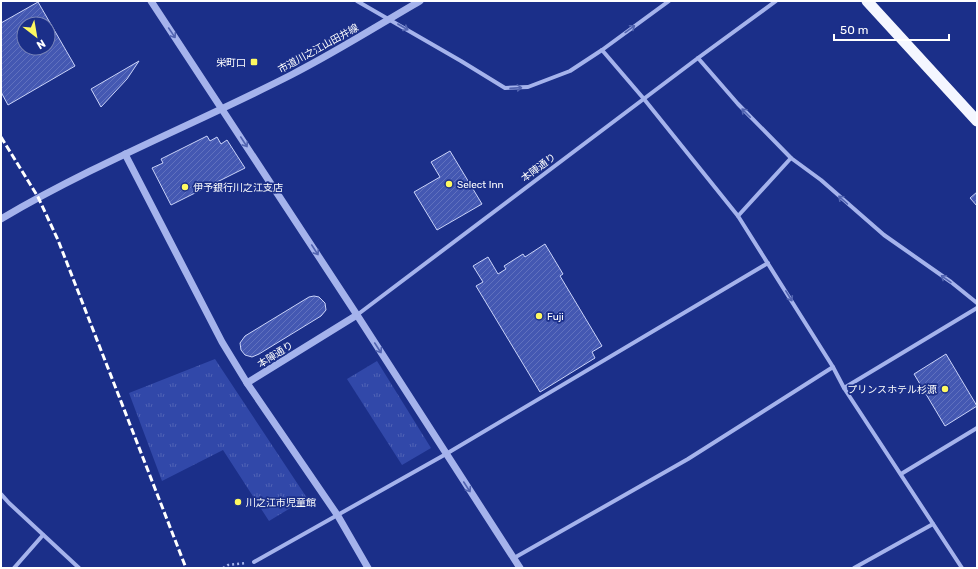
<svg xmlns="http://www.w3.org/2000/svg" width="978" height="569" font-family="Rubik,'Noto Sans JP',sans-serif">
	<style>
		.park { fill: url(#park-tufts) }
		.building { fill: url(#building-hatch); stroke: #cad3f9; fill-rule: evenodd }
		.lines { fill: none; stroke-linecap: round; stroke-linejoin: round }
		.path { stroke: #a5b3ec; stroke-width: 2.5; stroke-dasharray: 2 3; stroke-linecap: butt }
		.minor { stroke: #a5b3ec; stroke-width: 4 }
		.tertiary { stroke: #a5b3ec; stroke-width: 7 }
		.trunk { stroke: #f4f6ff; stroke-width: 11 }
		.rail { stroke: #fff; stroke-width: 3; stroke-dasharray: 7 3; stroke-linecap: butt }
		.oneway { stroke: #5264b1 }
		.poi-dot { fill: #fef961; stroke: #1b2f89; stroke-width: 1.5 }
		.labels { text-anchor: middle; stroke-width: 3.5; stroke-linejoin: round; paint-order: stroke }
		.street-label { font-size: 10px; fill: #fff; stroke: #1b2f89 }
		.poi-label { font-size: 10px; fill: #fff; stroke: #1b2f89; text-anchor: start }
	</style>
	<defs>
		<pattern id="park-tufts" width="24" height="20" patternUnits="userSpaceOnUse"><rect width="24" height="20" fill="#3148a9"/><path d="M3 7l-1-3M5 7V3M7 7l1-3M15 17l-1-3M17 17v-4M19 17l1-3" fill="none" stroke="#5063b6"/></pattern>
		<pattern id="building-hatch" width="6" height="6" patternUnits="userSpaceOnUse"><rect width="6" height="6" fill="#4458b2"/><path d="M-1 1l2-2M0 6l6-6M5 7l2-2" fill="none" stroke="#6071be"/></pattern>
	</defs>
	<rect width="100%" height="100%" fill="#1b2f89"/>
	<!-- park -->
	<g class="park">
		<polygon points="215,359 307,498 269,521 223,450 162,481 129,393"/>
		<polygon points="377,361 431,448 402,465 347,379"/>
	</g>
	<!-- building -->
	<g class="building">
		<path d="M38,2L75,66L8,105L1,92V23ZM24,24H48V48H24Z"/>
		<polygon points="139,61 127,79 101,107 91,89"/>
		<polygon points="207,136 210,141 217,137 221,144 227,140 245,168 171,205 152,168 163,163 161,159"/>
		<polygon points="450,151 482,204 437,230 414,192 440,177 431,162"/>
		<polygon points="977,192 977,206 970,198"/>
		<polygon points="545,244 563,274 560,276 602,346 592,352 595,358 540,392 476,286 483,282 473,266 488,257 498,274 506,269 504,266 523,254 525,257"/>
		<polygon points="314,296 319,297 325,303 326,310 321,316 259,354 252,357 245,355 241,350 240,343 245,336 309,297"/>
		<polygon points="946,354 977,406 945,426 914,374"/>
	</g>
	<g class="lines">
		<!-- path -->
		<polyline class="path" points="223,568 228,565 246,563"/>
		<!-- minor -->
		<g class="minor">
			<polyline points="357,1 461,61 505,88 528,87 570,71 602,50 669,1"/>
			<polyline points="602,50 644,99 738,216 833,367 844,388 962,568"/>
			<polyline points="698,58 738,104 791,158 821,180 884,235 951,282 977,303"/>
			<polyline points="738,216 791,158"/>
			<polyline points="357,315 698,58 776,1"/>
			<polyline points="844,388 977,308"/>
			<polyline points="901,474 977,428"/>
			<polyline points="1,494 9,503 79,568"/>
			<polyline points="514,558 688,459 833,367"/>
			<polyline points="254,562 446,454 768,263"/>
			<polyline points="14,568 43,535"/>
			<polyline points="854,568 933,524"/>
		</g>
		<!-- tertiary -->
		<g class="tertiary">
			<polyline points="151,1 357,315 520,568"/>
			<polyline points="125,154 222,342 247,383 338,516 368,568"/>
			<path d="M1,219C94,164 195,124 291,75C336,52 377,26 420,1"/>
			<polyline points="247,383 357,315"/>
		</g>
		<!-- trunk -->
		<polyline class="trunk" points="867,1 977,121"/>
		<!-- rail -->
		<polyline class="rail" points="1,137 38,197 58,240 186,568"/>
	</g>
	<!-- one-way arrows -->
	<defs><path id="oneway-shaft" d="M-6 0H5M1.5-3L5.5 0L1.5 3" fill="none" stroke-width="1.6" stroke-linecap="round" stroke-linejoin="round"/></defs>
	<g class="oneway">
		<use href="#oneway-shaft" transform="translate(403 27) rotate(30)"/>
		<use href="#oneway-shaft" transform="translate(630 29) rotate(-36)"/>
		<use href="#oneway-shaft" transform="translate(172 33) rotate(56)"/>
		<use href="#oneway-shaft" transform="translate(516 88) rotate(-4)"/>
		<use href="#oneway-shaft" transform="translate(746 113) rotate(-135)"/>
		<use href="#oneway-shaft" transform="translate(244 142) rotate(57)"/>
		<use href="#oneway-shaft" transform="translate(843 200) rotate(-138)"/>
		<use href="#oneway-shaft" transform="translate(315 250) rotate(57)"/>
		<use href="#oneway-shaft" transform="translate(946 279) rotate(-145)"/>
		<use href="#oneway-shaft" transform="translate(789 296) rotate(58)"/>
		<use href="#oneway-shaft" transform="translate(378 348) rotate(57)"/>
		<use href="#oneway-shaft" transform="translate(467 487) rotate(57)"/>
	</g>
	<!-- markers -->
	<g class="poi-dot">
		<rect x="250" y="58" width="8" height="8" rx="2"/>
		<circle cx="449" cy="184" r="4"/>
		<circle cx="185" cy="187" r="4"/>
		<circle cx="539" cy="316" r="4"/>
		<circle cx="945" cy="389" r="4"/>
		<circle cx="238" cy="502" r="4"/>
	</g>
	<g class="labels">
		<!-- street labels -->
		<g class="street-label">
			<text transform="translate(318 48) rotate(-29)" y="4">市道川之江山田井線</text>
			<text transform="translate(538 167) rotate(-37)" y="4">本陣通り</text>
			<text transform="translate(275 354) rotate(-32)" y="4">本陣通り</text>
		</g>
		<!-- poi labels -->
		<g class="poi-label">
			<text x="246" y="66" text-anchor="end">栄町口</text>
			<text x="457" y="188">Select Inn</text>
			<text x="193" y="191">伊予銀行川之江支店</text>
			<text x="547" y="320">Fuji</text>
			<text x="937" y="393" text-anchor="end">プリンスホテル杉源</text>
			<text x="246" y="506">川之江市児童館</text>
		</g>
	</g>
	<!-- border -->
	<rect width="978" height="569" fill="none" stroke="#ffffff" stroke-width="4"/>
	<!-- north arrow -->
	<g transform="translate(36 36) rotate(149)"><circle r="19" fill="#1b2f89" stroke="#7682b8"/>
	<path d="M0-3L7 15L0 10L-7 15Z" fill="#fef961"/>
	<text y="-6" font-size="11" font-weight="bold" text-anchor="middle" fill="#ffffff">N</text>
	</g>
	<!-- scale -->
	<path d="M834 34v6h115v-6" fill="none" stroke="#ffffff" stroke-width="2"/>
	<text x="840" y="34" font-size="12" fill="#ffffff" stroke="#1b2f89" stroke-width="3" paint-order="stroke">50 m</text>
</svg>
